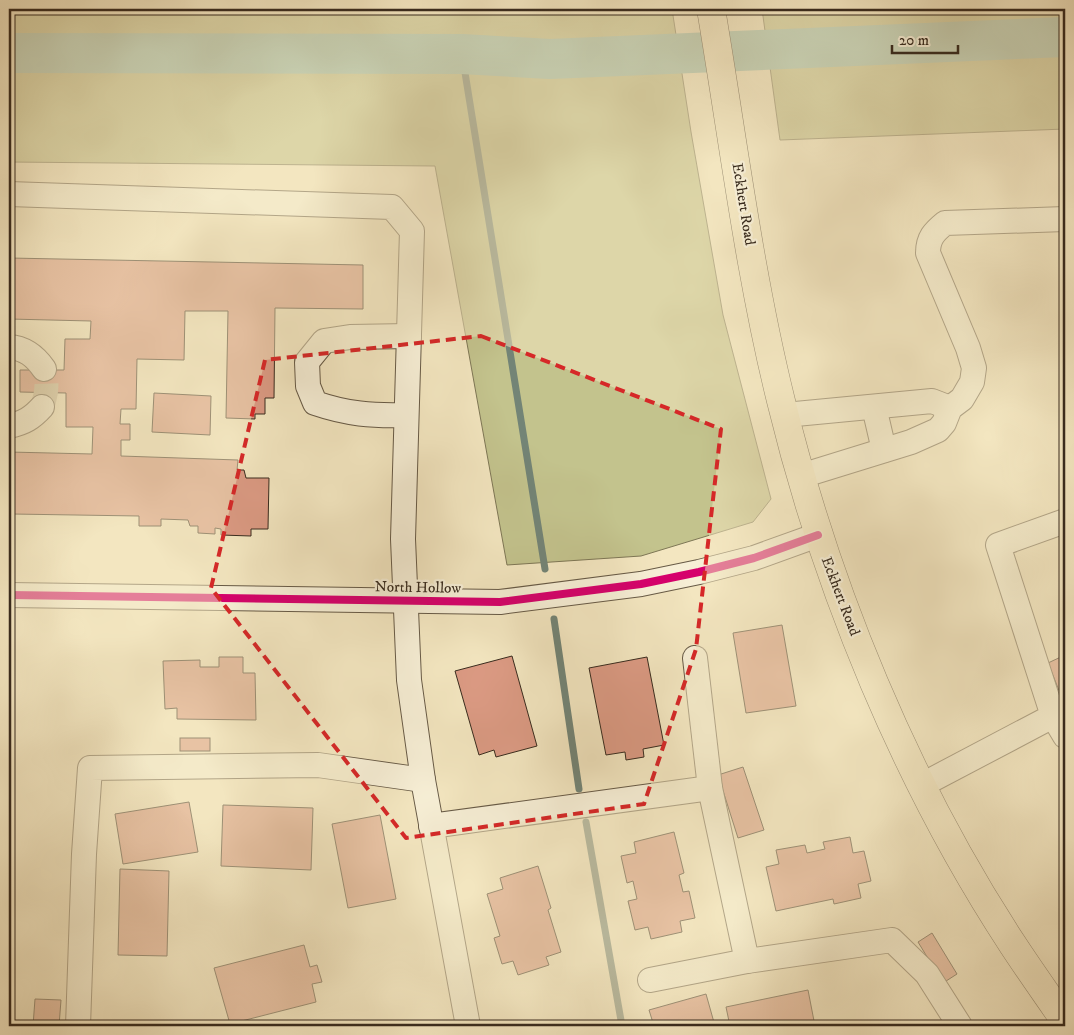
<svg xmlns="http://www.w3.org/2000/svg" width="1074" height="1035" font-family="'IM FELL DW Pica',serif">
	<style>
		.green { fill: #c3c38d; stroke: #7e7756 }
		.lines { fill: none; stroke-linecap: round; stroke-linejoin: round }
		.stream { stroke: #738476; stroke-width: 7 }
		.river { stroke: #9bc0b0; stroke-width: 40 }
		.building { fill: #db9a83; stroke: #382b1e }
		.minor-tunnel { stroke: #cec1a0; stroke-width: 24; stroke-dasharray: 24 12; stroke-linecap: butt }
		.minor-casing { stroke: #675a46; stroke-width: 26 }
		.major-casing { stroke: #382b1e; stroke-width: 29 }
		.minor { stroke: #f7efd6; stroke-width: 24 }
		.major { stroke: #f3e6c0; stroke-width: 28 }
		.cycleway-casing { stroke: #f7efd6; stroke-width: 11 }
		.cycleway { stroke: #d6006c; stroke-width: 8 }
		.marked { fill: none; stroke: #d62828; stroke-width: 4; stroke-dasharray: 10 6; stroke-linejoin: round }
		.labels { text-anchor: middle; stroke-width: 4.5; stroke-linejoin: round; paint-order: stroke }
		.street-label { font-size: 15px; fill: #382b1e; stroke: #f7efd6 }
	</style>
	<rect width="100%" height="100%" fill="#f3e6c0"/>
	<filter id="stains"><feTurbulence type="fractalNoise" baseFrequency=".004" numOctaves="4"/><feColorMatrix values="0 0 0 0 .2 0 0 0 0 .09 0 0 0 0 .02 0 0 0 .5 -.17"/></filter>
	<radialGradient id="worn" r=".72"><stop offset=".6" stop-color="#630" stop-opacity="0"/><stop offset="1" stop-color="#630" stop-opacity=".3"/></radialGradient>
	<!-- green -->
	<g class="green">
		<polygon points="9,9 672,9 691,132 723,315 771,499 753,522 641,556 507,565 435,166 9,162"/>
		<polygon points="762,9 1065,9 1065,129 780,140"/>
	</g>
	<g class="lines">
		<!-- stream -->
		<g class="stream">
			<polyline points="462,54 545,569"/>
			<polyline points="554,619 579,789"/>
			<polyline points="586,822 622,1026"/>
		</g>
		<!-- river -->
		<polyline class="river" points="9,53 462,54 550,59 1065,37"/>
	</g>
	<!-- building -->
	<g class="building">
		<polygon points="9,258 363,265 363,309 275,308 274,398 265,398 265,414 255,414 255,419 226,418 228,311 185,311 184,360 137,359 136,409 121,409 120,424 130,424 130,440 121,440 121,456 238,460 237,470 244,470 246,478 269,478 268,529 251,529 251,536 221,535 221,529 215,528 215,534 198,533 198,526 190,526 188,520 161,519 161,526 139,526 139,516 12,514 9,521 9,452 92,454 93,427 66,427 66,393 20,392 20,370 64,370 65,339 90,339 91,321 9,319"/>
		<polygon points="154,393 211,396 210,435 152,432"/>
		<polygon points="782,625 796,706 746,713 733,633"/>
		<polygon points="1065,655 1065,691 1060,693 1048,663"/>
		<polygon points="512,656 537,746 496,757 494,750 479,755 455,671"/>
		<polygon points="219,657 243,657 243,673 255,673 256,720 177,719 177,708 165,709 163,661 200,660 200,667 219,667"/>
		<polygon points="647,657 664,745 643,749 644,757 626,760 625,752 606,755 589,668"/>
		<rect x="180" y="738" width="30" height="13"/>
		<polygon points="743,767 764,830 738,838 718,775"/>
		<polygon points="189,802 198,852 123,864 115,814"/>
		<polygon points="223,805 313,808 311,870 221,866"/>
		<polygon points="380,815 396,899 348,908 332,824"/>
		<polygon points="674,832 684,873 679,875 683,892 689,891 695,918 680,921 682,932 651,939 648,927 635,930 628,901 637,899 633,881 627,883 621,856 636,853 634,842"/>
		<polygon points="850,837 853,853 864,851 871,881 858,884 861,898 834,904 833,899 776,911 766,867 779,864 776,850 805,845 807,853 825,849 823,842"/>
		<polygon points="538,866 551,908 548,910 561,952 546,957 549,965 518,975 513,961 502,964 494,938 500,936 487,894 503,889 500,878"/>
		<polygon points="120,869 169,871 167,956 118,955"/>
		<polygon points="932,933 957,974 943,983 918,942"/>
		<polygon points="304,945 310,967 317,965 322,982 312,984 316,1002 230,1024 214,968"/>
		<polygon points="808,990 815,1026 730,1026 726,1007"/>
		<polygon points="706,994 715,1026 654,1026 649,1010"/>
		<polygon points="35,999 61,1000 59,1026 33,1026"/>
	</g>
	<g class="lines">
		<!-- minor-tunnel -->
		<path class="minor-tunnel" d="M42,407C47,393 48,383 44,369"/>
		<defs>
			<g id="minor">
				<polyline points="9,194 392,207 412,231 403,539 409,680 423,780 468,1026"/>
				<path d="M9,347C25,348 35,356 44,369"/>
				<polyline points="874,407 884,450"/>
				<path d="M406,415C372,416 347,414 315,403L308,386L307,362L324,341L350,337L409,336"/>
				<polyline points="785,415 932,401 950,408"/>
				<path d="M9,426C24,423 32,418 42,407"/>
				<path d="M801,476L911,442L938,430L944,423L950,408L962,399L972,382L974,368L968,348L928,253C928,238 934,232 945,223L1065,219"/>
				<polyline points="9,595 500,602 641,584 699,572 754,558 818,535"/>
				<polyline points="695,658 710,788"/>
				<polyline points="1053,716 1065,736"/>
				<polyline points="922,785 1053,716 998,545 1065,521"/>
				<polyline points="431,826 710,788 747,961 892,940 927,974 960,1026"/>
				<polyline points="650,980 747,961"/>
				<polyline points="78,1026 84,854 90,768 318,765 423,780"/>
			</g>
			<path id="major" d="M711,9C733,139 749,272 781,401C827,590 906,782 1013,945C1030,971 1048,996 1065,1021"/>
		</defs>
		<!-- minor casing -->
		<use href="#minor" class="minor-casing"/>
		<!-- major casing -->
		<use href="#major" class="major-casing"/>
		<!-- minor -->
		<use href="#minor" class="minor"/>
		<!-- major -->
		<use href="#major" class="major"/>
		<defs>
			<polyline id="cycleway" points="9,595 500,602 641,584 699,572 754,558 818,535"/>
		</defs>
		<!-- cycleway casing -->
		<use href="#cycleway" class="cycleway-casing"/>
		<!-- cycleway -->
		<use href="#cycleway" class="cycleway"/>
	</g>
	<!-- marked area -->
	<path d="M0 0H1074V1035H0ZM481,336L721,429L696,649L644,804L406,838L211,588L265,360Z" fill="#f3e6c0" fill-opacity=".55" fill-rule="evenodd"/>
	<path class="marked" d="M481,336L721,429L696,649L644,804L406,838L211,588L265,360Z"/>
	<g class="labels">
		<!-- street labels -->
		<g class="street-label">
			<text transform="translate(744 204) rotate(81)" y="5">Eckhert Road</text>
			<text transform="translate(418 587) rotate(1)" y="5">North Hollow</text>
			<text transform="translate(841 596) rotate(69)" y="5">Eckhert Road</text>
		</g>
	</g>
	<!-- margin -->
	<rect width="1074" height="1035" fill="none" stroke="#f3e6c0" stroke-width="30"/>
	<rect x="10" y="10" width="1054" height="1015" fill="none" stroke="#382b1e" stroke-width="2.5"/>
	<rect x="15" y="15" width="1044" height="1005" fill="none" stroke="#382b1e"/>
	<!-- scale -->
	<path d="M892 45v8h66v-8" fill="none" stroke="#382b1e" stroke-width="2.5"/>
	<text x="899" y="45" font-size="15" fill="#382b1e" stroke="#f7efd6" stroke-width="4" paint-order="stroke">20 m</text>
	<rect width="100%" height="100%" filter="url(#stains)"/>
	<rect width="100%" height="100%" fill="url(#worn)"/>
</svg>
